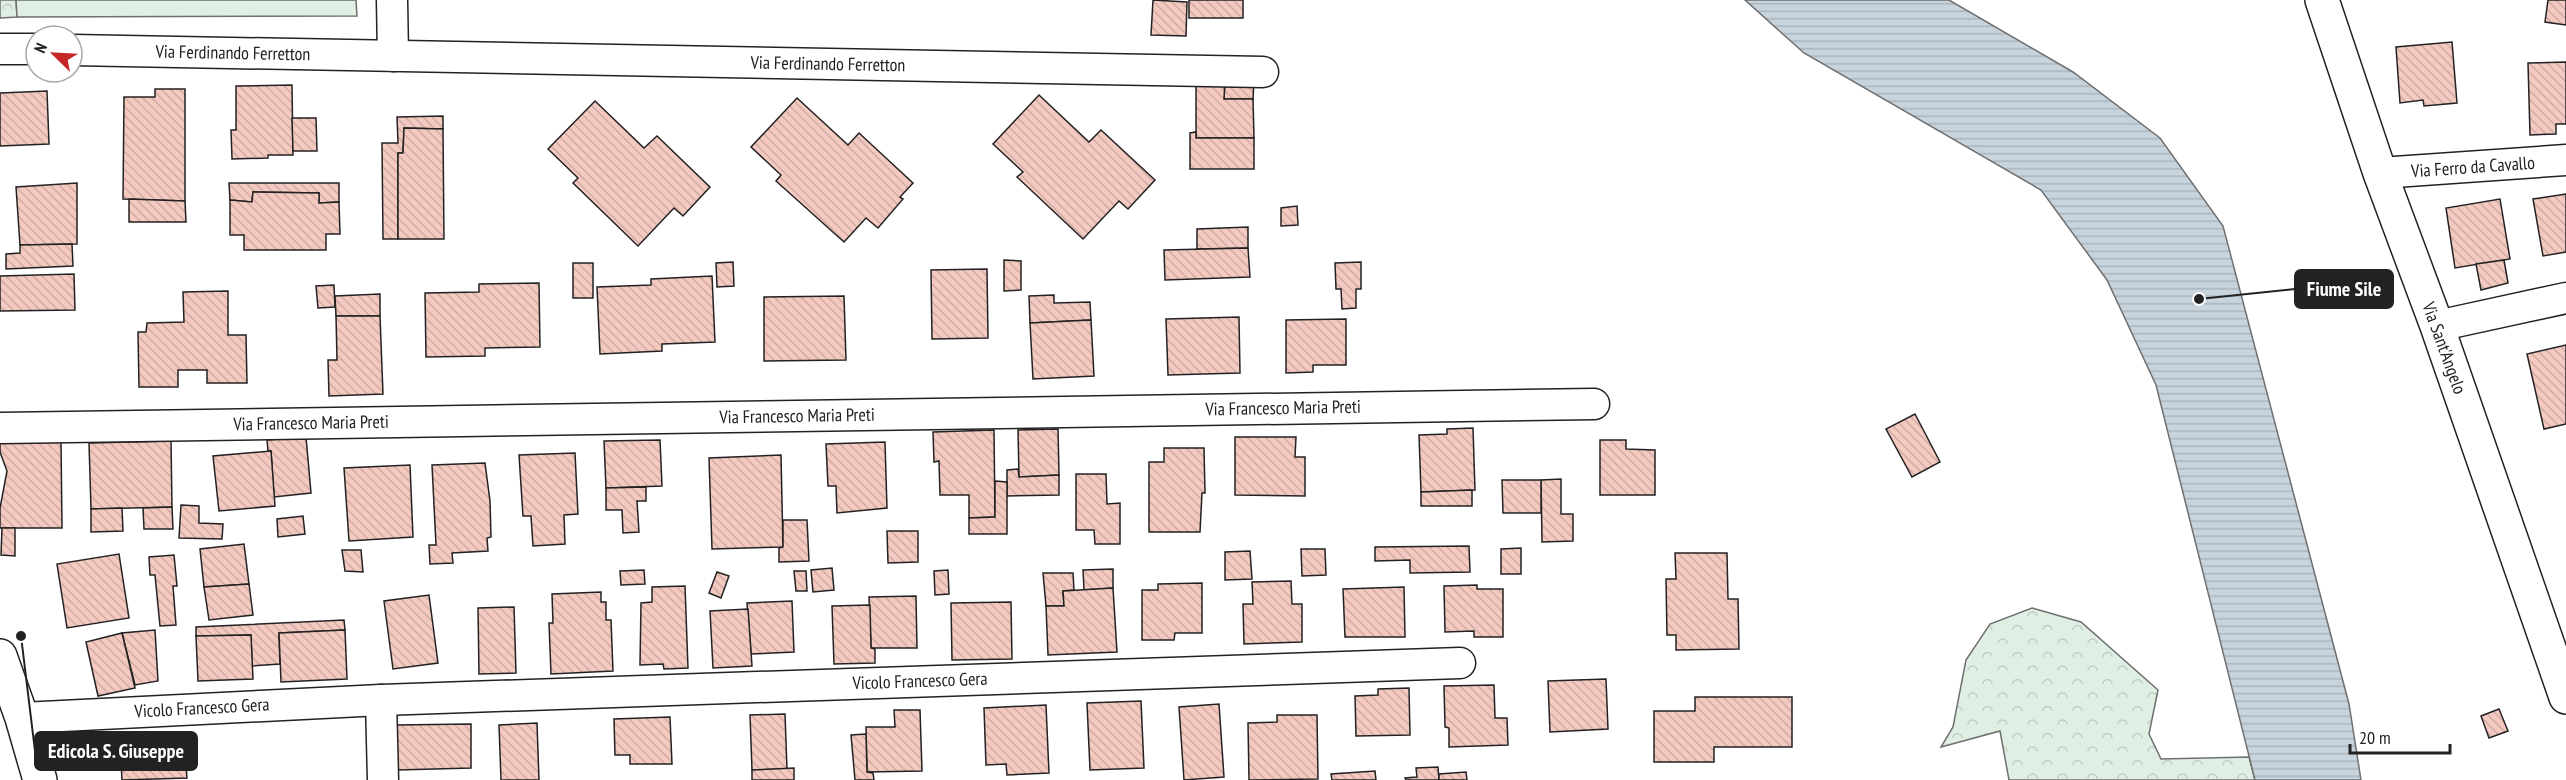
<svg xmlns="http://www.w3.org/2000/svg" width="2566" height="780" font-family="'PT Sans Narrow',sans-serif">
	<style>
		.forest { fill: url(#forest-crowns); stroke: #6f6f6f; stroke-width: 1.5 }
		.garden { fill: #e0efe3; stroke: #6f6f6f; stroke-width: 1.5 }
		.water { fill: url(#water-rules); stroke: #6f6f6f; stroke-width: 1.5 }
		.building { fill: url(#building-back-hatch); stroke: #222; stroke-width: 1.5 }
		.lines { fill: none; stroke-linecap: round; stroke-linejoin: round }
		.minor-casing { stroke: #222; stroke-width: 33 }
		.tertiary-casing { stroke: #222; stroke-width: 36 }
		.primary-casing { stroke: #222; stroke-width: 36 }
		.minor { stroke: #fff; stroke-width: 30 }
		.tertiary { stroke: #fff; stroke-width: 33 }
		.primary { stroke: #fff; stroke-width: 33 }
		.labels { text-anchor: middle; stroke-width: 4.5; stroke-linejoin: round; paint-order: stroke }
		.street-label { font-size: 18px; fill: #222; stroke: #fff }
		.leader { fill: none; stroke: #222; stroke-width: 2 }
		.callout-dot { fill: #222; stroke: #fff; stroke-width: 2 }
		.callout { fill: #222; stroke: #222; stroke-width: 2 }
		.callout-label { font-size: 20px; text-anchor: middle; font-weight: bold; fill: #fff }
	</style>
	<defs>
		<pattern id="forest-crowns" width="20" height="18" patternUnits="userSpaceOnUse" patternTransform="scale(1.5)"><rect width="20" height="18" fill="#e0efe3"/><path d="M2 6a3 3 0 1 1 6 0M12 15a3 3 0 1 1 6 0" fill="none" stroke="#c0cdc2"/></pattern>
		<pattern id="water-rules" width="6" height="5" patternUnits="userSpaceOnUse" patternTransform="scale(1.5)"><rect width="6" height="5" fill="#c7d3dd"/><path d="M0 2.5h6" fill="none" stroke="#abb5bd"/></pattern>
		<pattern id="building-back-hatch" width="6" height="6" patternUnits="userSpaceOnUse" patternTransform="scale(1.5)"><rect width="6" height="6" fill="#f3c9c0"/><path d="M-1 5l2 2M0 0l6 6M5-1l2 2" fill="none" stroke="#d0aca5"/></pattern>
	</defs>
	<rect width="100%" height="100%" fill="#fff"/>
	<!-- forest -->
	<g class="forest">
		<polygon points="0,0 16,0 17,17 0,18"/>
		<polygon points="2032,608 2081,622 2158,690 2149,734 2161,759 2249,757 2255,780 2009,780 2000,731 1941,747 1953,727 1966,660 1990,624"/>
	</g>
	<!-- garden -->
	<polygon class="garden" points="16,0 356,0 357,16 17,17"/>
	<!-- water -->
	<polygon class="water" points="1745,0 1949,0 2073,72 2160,138 2223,226 2349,704 2361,780 2255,780 2156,385 2107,280 2041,190 1804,53"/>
	<!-- building -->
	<g class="building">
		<polygon points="1153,0 1187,2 1186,36 1151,35"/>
		<rect x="1189" y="0" width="54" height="18"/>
		<polygon points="2548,0 2566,0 2566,25 2545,22"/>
		<polygon points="2452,42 2457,103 2424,106 2423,100 2400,103 2396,47"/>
		<polygon points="2566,62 2566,124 2556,124 2556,134 2530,135 2528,63"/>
		<polygon points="1225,80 1254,80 1253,99 1224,99"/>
		<polygon points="1225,80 1224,99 1253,99 1254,138 1196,138 1196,81"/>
		<polygon points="292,85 293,155 268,155 268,158 232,159 231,130 236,130 236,86"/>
		<polygon points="155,89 185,89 185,201 123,199 124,97 155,97"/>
		<polygon points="47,91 49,144 0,146 0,93"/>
		<polygon points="1039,95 1089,142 1101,130 1155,180 1128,209 1119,201 1083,239 1017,177 1023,172 993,144"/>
		<polygon points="797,98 848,145 859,133 913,183 900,197 903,199 878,228 866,218 844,242 776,181 781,175 751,147"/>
		<polygon points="595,101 644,148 657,136 710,187 683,216 674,208 638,246 573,183 578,178 548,149"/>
		<polygon points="443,116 443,129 404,128 403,153 398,153 398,239 383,239 382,143 398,143 397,117"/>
		<polygon points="292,118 316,118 317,151 293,151"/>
		<polygon points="404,128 443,129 444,239 398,239 398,153 403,153"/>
		<polygon points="1196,132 1196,138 1254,138 1254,169 1190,169 1190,133"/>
		<polygon points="77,183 77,244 20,245 16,187"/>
		<polygon points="229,183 339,183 339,202 319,203 319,193 253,192 252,202 230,200"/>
		<polygon points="253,192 319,193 319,203 339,202 340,234 326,234 326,250 244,250 244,235 230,235 230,200 252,202"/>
		<polygon points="2566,194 2566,252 2543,256 2533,199"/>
		<polygon points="129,199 185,201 186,222 129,222"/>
		<polygon points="2500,199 2510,259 2455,268 2446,208"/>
		<polygon points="1297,206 1298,225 1281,226 1281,208"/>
		<polygon points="1248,227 1248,248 1197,249 1197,229"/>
		<polygon points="72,244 73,266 6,269 6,254 20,253 20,245"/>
		<polygon points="1248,248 1250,277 1165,280 1164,250"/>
		<polygon points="1004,260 1021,261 1021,290 1004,291"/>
		<polygon points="2504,260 2508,283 2481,290 2476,264"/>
		<polygon points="733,262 734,286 717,287 716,263"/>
		<polygon points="1361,262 1361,289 1356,289 1356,308 1342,309 1341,289 1336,289 1335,263"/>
		<rect x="573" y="263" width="20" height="35"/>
		<polygon points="987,269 988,338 932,339 931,270"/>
		<polygon points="74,274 75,310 0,311 0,276"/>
		<polygon points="712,276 715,342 662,344 662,351 600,354 597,287 651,285 651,279"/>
		<polygon points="539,283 540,347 485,348 485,356 426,357 425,293 479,292 479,284"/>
		<polygon points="334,285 335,307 318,308 316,286"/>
		<polygon points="228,291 228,335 246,335 247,383 207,383 207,370 178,370 178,387 139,387 138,332 146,332 147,323 184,322 183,292"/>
		<polygon points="380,294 380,316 336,316 335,296"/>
		<polygon points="1054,295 1054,303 1090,302 1091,320 1030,323 1029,296"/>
		<polygon points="844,296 846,360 764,361 764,297"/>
		<polygon points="336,316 380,316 383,394 329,396 328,360 337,360"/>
		<polygon points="1239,317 1240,373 1168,375 1166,319"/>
		<polygon points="1346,319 1346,365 1313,365 1313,372 1286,373 1286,320"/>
		<polygon points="1091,320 1094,376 1033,379 1030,323"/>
		<polygon points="2566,345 2566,424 2544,429 2527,354"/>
		<polygon points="1915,414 1940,462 1912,477 1886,429"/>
		<polygon points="1473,428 1475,490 1421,492 1419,435 1447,434 1447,429"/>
		<polygon points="1058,429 1059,475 1019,477 1018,430"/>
		<polygon points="994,430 995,517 969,518 969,495 940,495 939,461 934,462 933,432"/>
		<polygon points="306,437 311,493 274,497 271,451 268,451 267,440"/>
		<polygon points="1235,437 1296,437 1295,457 1305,457 1305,496 1235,495"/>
		<polygon points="0,440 61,440 62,528 0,528 0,508 7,471 0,452"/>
		<polygon points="660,440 662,486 606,488 604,441"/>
		<polygon points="1600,440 1626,440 1626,449 1655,450 1655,495 1600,495"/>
		<polygon points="171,441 172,507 91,509 89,443"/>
		<polygon points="885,442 887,508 837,513 836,486 828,486 826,444"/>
		<polygon points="1164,448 1204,448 1205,493 1202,493 1200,532 1149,532 1149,462 1164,462"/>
		<polygon points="271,451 275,506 219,511 213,456"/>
		<polygon points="575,453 578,514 564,515 565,544 533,546 531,516 523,516 519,455"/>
		<polygon points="781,455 783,547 712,549 709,458"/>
		<polygon points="485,463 490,501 491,537 487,538 488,551 452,553 453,563 430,564 429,545 436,545 432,465"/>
		<polygon points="410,465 413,537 349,541 344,468"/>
		<polygon points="1018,469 1019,477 1059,475 1059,495 1007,496 1007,470"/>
		<polygon points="1076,474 1106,474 1107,504 1120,503 1120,544 1095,544 1094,530 1076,530"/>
		<polygon points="1561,479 1561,514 1573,514 1573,541 1542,542 1541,480"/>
		<polygon points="1502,480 1541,480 1541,513 1503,513"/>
		<polygon points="995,481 1007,482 1007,534 969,534 969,518 995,517"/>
		<polygon points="646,487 646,501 637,501 639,532 623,533 622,510 606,510 606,488"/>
		<polygon points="1472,490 1472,506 1421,506 1421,492"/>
		<polygon points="181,505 199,506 199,523 223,524 222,539 179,538"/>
		<polygon points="172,507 173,529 144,529 143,508"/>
		<polygon points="122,508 123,531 91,532 91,509"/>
		<polygon points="303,516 305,534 278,537 277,519"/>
		<polygon points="783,520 807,520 809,561 779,562 779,548 783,547"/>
		<polygon points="2,528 15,528 15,556 1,555"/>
		<polygon points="887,531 918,531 918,562 888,563"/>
		<polygon points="244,544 249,584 204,587 200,549"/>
		<polygon points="1469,546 1470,572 1410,573 1410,560 1375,561 1375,547"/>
		<polygon points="1521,548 1521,574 1501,574 1501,549"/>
		<polygon points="1301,549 1325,549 1326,575 1302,576"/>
		<polygon points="342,550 361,550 363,572 345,571"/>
		<polygon points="1250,551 1252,579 1225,580 1225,552"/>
		<polygon points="1675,553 1727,553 1728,599 1738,599 1739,649 1676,650 1676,635 1667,635 1666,579 1676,579"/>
		<polygon points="119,554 129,618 67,628 57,564"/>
		<polygon points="174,555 177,586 173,586 176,625 160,626 155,575 150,575 149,557"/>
		<polygon points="832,568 834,590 813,592 811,570"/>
		<polygon points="1113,569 1113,588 1084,590 1083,570"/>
		<polygon points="644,570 645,584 621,585 620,571"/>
		<polygon points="948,570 949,594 935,595 934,571"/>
		<polygon points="794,571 806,571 807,591 796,591"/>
		<polygon points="717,572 729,576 721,598 709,593"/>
		<polygon points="1043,573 1073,573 1074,590 1063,591 1064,606 1046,606"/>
		<polygon points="1291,581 1292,604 1302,604 1302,642 1244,644 1243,604 1253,604 1252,582"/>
		<polygon points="1202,583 1202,633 1175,633 1174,640 1142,640 1142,590 1158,590 1158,584"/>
		<polygon points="249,584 253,615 209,620 204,587"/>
		<polygon points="1477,585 1477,589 1503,589 1503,637 1474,637 1474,631 1445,632 1444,586"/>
		<polygon points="685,586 688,668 664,669 663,664 640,665 641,603 652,602 652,587"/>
		<polygon points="1404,587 1405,637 1345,637 1343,589"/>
		<polygon points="1113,588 1117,652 1048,655 1046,606 1064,606 1063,591"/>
		<polygon points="601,592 601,602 606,602 606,620 611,620 613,671 551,674 549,623 553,623 552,594"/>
		<polygon points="429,595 438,663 393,669 384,601"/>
		<polygon points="916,596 917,648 871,648 869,597"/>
		<polygon points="792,601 794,652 751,654 747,603"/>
		<polygon points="1011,602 1012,659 952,660 951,603"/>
		<polygon points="870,605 871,648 875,649 875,663 834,664 832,606"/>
		<polygon points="514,607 516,673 479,674 478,608"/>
		<polygon points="748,609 752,666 713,668 710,611"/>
		<polygon points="344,620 345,630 279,633 280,664 252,666 251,635 196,636 196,627"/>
		<polygon points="155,630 158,681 135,685 122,633"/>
		<polygon points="345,630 347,679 281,682 279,633"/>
		<polygon points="122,633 135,688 98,696 86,642"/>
		<polygon points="251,635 253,679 198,681 196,636"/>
		<polygon points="1606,679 1608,729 1550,732 1548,681"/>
		<polygon points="1494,685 1495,718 1507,718 1508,745 1449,747 1449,728 1445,727 1444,686"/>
		<polygon points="1409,688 1410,735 1356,736 1355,696 1378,695 1378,689"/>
		<polygon points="1695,697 1792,697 1792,747 1714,747 1714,762 1654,762 1654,711 1695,711"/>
		<polygon points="1141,701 1144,768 1090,770 1087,703"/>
		<polygon points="1219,704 1224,777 1184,780 1179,707"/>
		<polygon points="1046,705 1049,773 1007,775 1006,764 986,765 984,708"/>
		<polygon points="2499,709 2508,731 2489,738 2481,716"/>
		<polygon points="894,710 920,710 922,771 867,772 866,727 895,727"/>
		<polygon points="785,714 787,769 752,770 750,715"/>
		<polygon points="1277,715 1317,715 1318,779 1249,780 1248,723 1277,722"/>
		<polygon points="670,717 672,764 630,764 630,755 615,755 614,719"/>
		<polygon points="537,723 539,780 501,780 499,725"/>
		<polygon points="471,724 471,768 398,770 396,725"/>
		<polygon points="866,734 867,772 873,773 874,780 855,780 851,735"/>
		<polygon points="169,742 170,755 185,755 187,778 122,780 120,743"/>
		<polygon points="1438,767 1439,780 1406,780 1405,778 1417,777 1416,768"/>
		<polygon points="794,768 794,780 752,780 752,770"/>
		<polygon points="1375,771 1376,780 1332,780 1331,774"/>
		<polygon points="1466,772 1467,780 1439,780 1439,774"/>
	</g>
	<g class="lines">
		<defs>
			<g id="minor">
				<polyline points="392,0 393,56"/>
				<polyline points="0,49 36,49"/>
				<polyline points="72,50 1263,72"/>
				<polyline points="2380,173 2566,160"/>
				<polyline points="2437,326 2566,298"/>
				<polyline points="0,428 1594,404"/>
				<polyline points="381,700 383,780"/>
				<polyline points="22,718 381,700 1460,663"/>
			</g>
			<polyline id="tertiary" points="2322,0 2380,173 2437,326 2566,697"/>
			<polyline id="primary" points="0,656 22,718 40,780"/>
		</defs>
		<!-- minor casing -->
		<use href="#minor" class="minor-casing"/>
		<!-- tertiary casing -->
		<use href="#tertiary" class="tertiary-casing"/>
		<!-- primary casing -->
		<use href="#primary" class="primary-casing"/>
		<!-- minor -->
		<use href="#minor" class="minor"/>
		<!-- tertiary -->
		<use href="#tertiary" class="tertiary"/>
		<!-- primary -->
		<use href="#primary" class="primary"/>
	</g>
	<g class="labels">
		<!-- street labels -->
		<g class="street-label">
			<text transform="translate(233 53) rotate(1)" y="6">Via Ferdinando Ferretton</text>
			<text transform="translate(828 64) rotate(1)" y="6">Via Ferdinando Ferretton</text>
			<text transform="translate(2473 167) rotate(-4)" y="6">Via Ferro da Cavallo</text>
			<text transform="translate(2444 348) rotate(70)" y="6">Via Sant'Angelo</text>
			<text transform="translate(1283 408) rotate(-1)" y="6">Via Francesco Maria Preti</text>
			<text transform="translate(797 416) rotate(-1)" y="6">Via Francesco Maria Preti</text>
			<text transform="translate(311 423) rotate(-1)" y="6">Via Francesco Maria Preti</text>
			<text transform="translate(920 681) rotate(-2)" y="6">Vicolo Francesco Gera</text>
			<text transform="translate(202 708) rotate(-3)" y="6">Vicolo Francesco Gera</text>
		</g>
	</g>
	<!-- callouts -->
	<path class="leader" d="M2199 299L2295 289M21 636L35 751"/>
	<g class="callout-dot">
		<circle cx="2199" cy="299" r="6"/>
		<circle cx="21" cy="636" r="6"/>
	</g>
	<g class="callout">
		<rect x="2295" y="270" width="98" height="38" rx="6"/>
		<rect x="35" y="732" width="162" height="38" rx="6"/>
	</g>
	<g class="callout-label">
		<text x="2344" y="296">Fiume Sile</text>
		<text x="116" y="758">Edicola S. Giuseppe</text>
	</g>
	<!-- north arrow -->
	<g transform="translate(54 54) rotate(294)"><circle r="28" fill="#ffffff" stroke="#a7a7a7" stroke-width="1.5"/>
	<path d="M0-4.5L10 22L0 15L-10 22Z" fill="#c62828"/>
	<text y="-9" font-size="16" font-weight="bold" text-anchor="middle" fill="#222222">N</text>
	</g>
	<!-- scale -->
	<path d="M2350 744v9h100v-9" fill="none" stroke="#222222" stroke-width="3"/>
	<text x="2359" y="744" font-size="18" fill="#222222" stroke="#ffffff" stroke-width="4.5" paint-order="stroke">20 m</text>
</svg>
